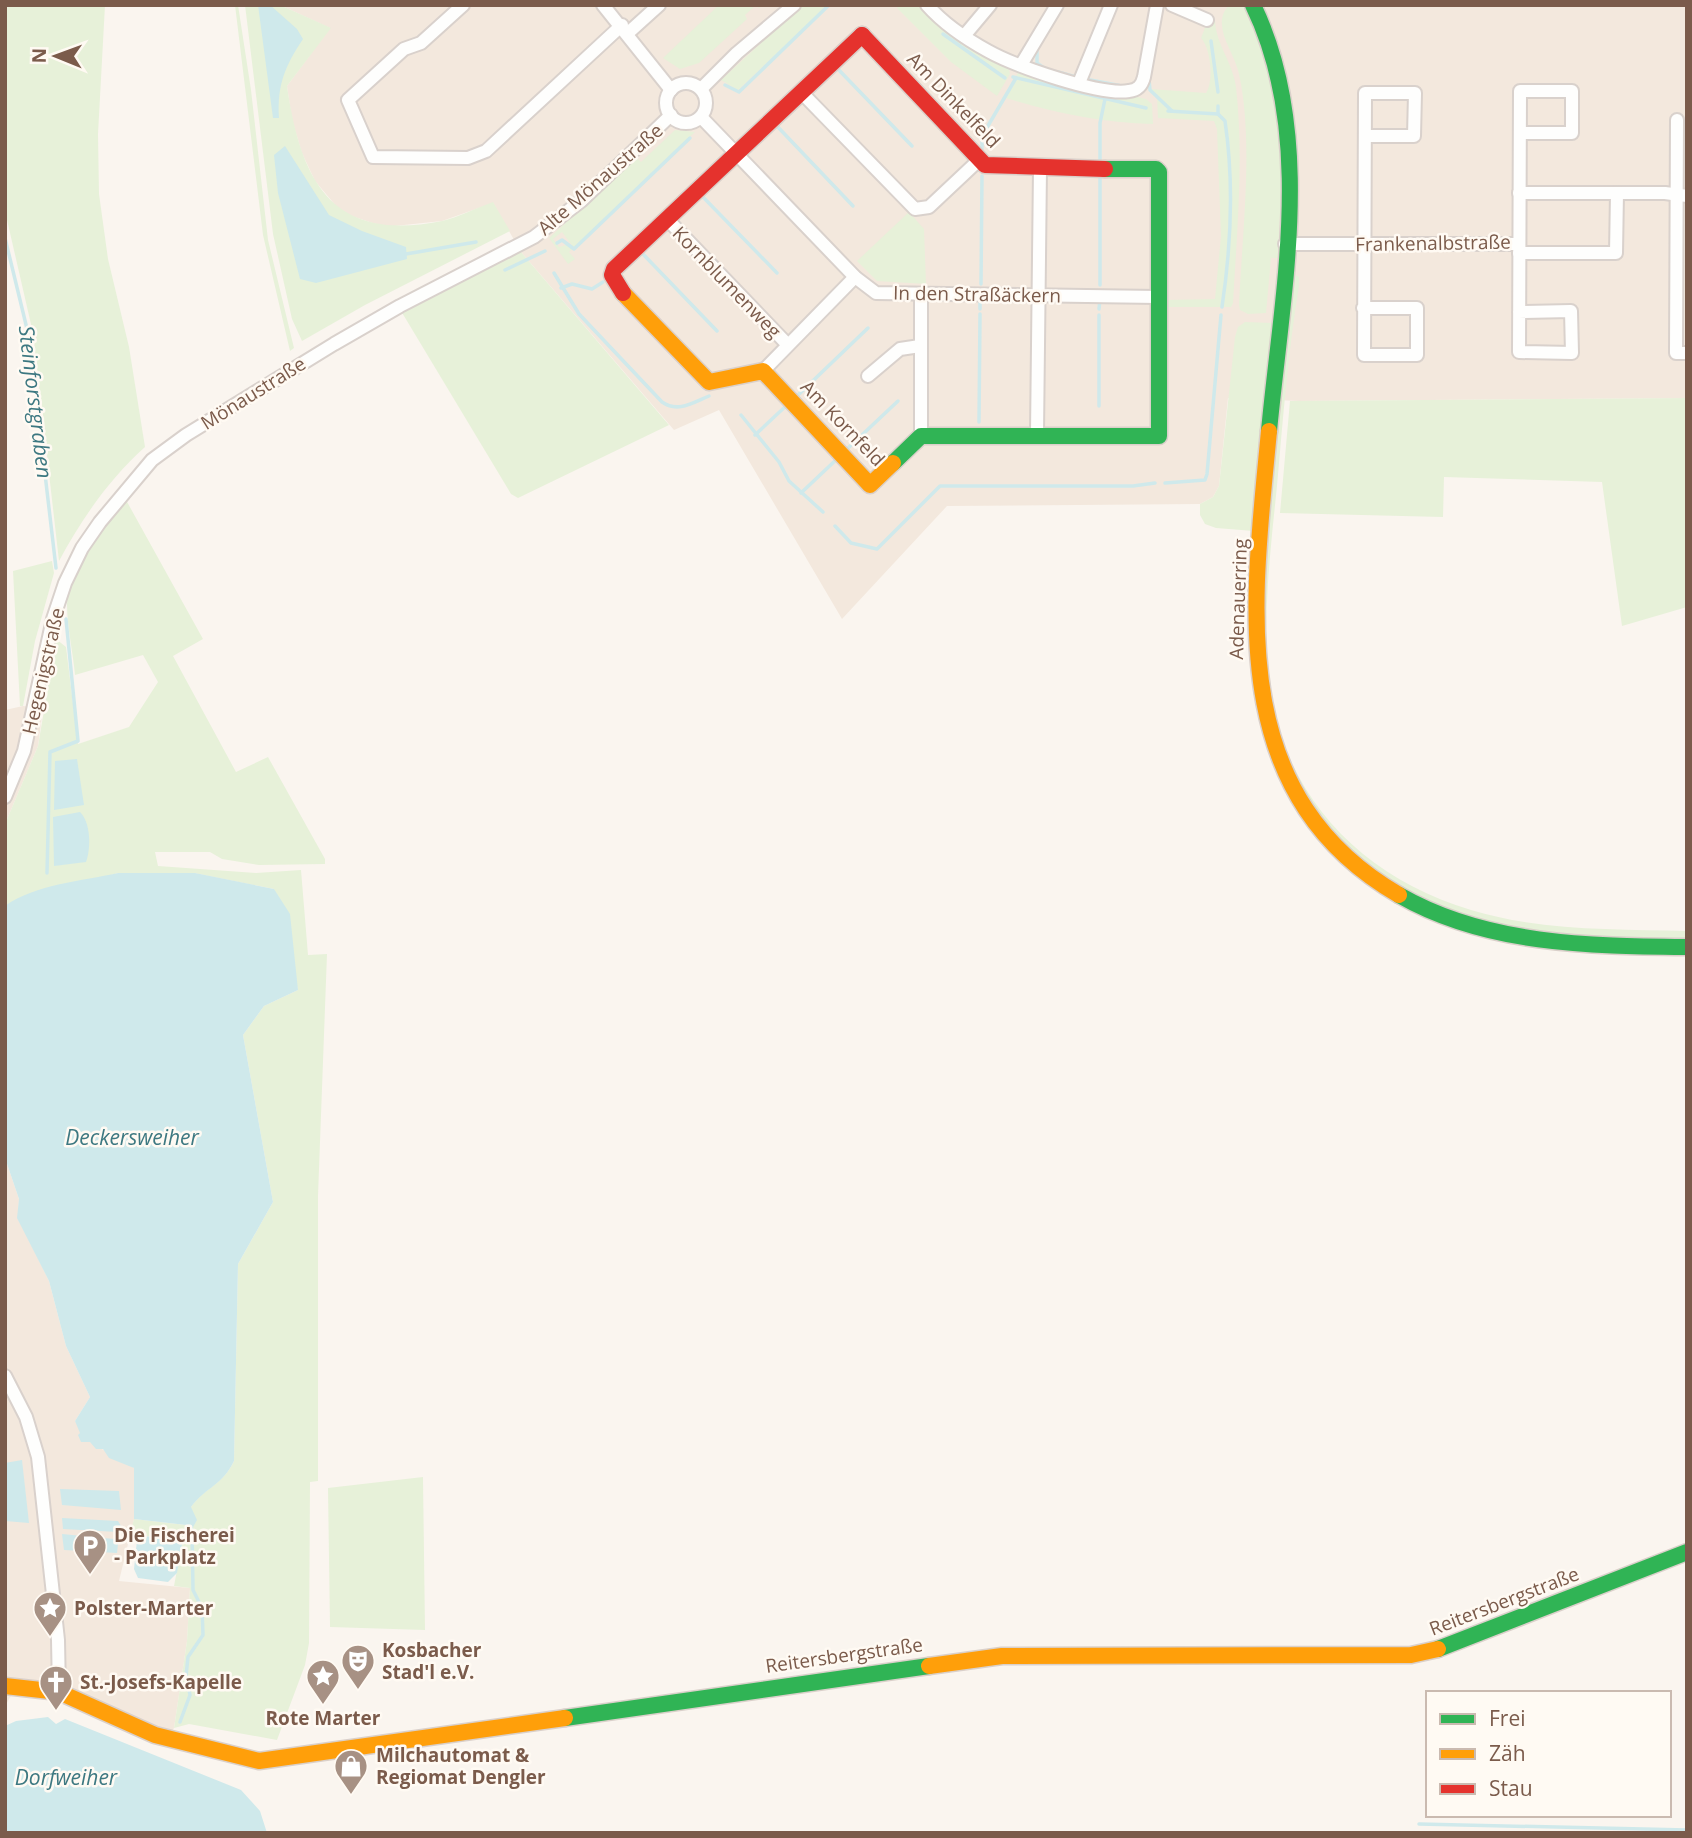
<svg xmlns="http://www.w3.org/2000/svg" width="1692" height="1838" font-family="'Open Sans',sans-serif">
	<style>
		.residential { fill: #f3e8dd }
		.green { fill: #e7f1d9 }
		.water { fill: #cfe9eb }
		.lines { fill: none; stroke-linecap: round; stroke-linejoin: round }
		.stream { stroke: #cfe9eb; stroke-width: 3.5 }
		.street-casing { stroke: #d9d1cc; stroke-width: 16 }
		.fast-casing { stroke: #dad0ca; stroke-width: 19 }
		.slow-casing { stroke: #dad0ca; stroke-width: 19 }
		.jam-casing { stroke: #dad0ca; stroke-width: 19 }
		.street { stroke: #fefefd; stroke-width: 12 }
		.fast { stroke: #30b455; stroke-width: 16 }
		.slow { stroke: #ff9f0a; stroke-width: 16 }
		.jam { stroke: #e5322d; stroke-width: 16 }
		.labels { text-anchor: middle; stroke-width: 5; stroke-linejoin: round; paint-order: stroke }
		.street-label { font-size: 19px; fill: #7b5b4b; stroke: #fffaf3 }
		.poi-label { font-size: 19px; font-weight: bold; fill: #7b5b4b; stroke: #fffaf3; text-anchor: start }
		.water-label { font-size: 21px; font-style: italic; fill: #3d7881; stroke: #fffaf3 }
	</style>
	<rect width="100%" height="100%" fill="#faf5ef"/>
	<!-- residential -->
	<g class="residential">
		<polygon points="280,5 1687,5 1687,398 1299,401 1228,398 1219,486 1213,497 1200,504 947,506 842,619 719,410 674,430 521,252 493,203 442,221 385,227 342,213 315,181 302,153 292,120 287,86 330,28"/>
		<polygon points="23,706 43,708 38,746 5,824 5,710"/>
		<polygon points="5,1158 19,1199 18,1218 49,1281 66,1346 90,1397 75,1421 90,1442 134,1468 134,1519 119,1581 190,1588 187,1641 174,1728 164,1745 41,1695 12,1694 5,1706"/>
	</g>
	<!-- green -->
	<g class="green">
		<path d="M105,5L98,134L99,194L108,259L129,347L145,447C109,479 81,520 59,561L33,333L5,211V6Z"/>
		<polygon points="235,5 238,5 251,90 268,240 294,348 290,351 263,235"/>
		<path d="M245,5H280L331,28L287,86C301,183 333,243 442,221C459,217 476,208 493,202L510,231L365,305L302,341L292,319L273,234Z"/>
		<polygon points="719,5 763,5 759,8 756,5 745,15 747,19 699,63 680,69 663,58"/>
		<polygon points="802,5 828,5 738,90 721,80"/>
		<polygon points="899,5 921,5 943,25 1008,65 1010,74 997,96 951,62 897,8"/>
		<path d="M1229,5H1242C1293,73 1281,177 1278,258H1271L1266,313L1248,314L1240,310L1239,305C1242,235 1254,142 1239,74C1234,50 1210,26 1229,5Z"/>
		<path d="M1208,20L1215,21C1216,44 1233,63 1236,87C1244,158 1237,231 1233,303L1231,307H1164V300L1215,299L1221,236L1217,129L1214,121L1158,118L1157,96L1150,89L1206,93C1214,81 1211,49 1201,38Z"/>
		<path d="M1019,71L1146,99L1152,104L1153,124C1102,123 1054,113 1006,98L981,136Z"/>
		<polygon points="675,130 695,132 574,248 562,232 553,239 559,247 566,245 572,249 569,252 575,259 568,264 549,238 637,158 641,162"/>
		<polygon points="909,212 924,229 926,284 877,281 857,261"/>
		<polygon points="521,252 669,425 518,498 511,494 401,311 456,281"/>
		<path d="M1295,275L1299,277V286C1288,352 1283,419 1277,486C1271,544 1264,603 1267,661C1274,786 1354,875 1471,910C1540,931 1615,929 1687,931V939C1607,937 1522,939 1445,911C1386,890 1330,842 1299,787C1287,768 1271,714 1266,692C1253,635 1267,555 1272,496C1278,422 1284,348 1295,275Z"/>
		<polygon points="1245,322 1273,323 1254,531 1216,528 1205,524 1200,515 1200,504 1213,497 1219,486 1235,337 1238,327"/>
		<polygon points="1687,398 1687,607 1622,626 1602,482 1444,477 1443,517 1280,513 1290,401"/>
		<path d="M126,500L203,639L173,656L236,772L268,757L325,859V864L259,865L222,859L210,852H155L158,866L256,873L301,870L308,955L327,954L318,1196V1481L310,1482L309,1643L305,1665L277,1740L189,1724L174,1728L187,1641L190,1588L174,1586L183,1539L142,1536L128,1541L134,1519L186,1525L192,1529L191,1507C206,1486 222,1486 234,1461L238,1264L273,1202L243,1035L264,1006L298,990L274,889L194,873H118L5,906V824L38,746L56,639L66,647L78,744L129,727L158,682L143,655L75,675C73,652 67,627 67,604C68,570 107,526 126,500Z"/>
		<polygon points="52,561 54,573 35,641 23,706 20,706 13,571"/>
		<polygon points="423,1477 425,1630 330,1627 328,1488"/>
	</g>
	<!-- water -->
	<g class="water">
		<path d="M258,5H270L297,29L303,39C285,66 277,85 279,118H273Z"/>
		<polygon points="285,146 329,215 362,231 406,247 407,259 316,283 300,279 278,193 274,155"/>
		<polygon points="77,759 84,805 54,810 55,761"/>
		<path d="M80,812C91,823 91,848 86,862L54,866L53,817Z"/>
		<path d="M118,873H195L274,889L290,914L298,990L264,1006L243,1035L273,1202L238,1264L234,1461C222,1486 207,1486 191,1507L197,1520L192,1529L186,1525L134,1519V1468L109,1458L103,1449H96L90,1442H81L78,1435L80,1433L75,1421L90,1397L66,1346L49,1281L17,1218L19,1199L5,1158V906C36,884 82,881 118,873Z"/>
		<polygon points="22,1460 29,1523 5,1521 5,1463"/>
		<polygon points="60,1489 119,1491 121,1510 62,1505"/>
		<polygon points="62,1518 118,1521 121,1526 118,1532 63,1529"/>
		<polygon points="62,1534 114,1539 118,1544 117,1553 64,1550"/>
		<polygon points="141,1536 183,1539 177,1573 168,1582 138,1578 134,1569 137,1540"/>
		<polygon points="48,1717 56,1724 65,1719 241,1790 260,1811 267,1833 5,1833 5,1726 16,1721"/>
	</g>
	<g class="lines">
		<!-- stream -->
		<g class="stream">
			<polyline points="943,34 1005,78"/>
			<polyline points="1211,41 1218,92"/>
			<polyline points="1037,49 1037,63 1044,68"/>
			<polyline points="836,67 912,146"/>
			<polyline points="1058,72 1076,77"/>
			<polyline points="1013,77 1146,108"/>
			<polyline points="1085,79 1122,86"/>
			<polyline points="1149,80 1150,90 1172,111"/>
			<polyline points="725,85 739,92 829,5"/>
			<polyline points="1218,106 1218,114"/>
			<path d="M1168,111L1218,114L1225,121C1234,182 1231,247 1222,307"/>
			<polyline points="775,124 853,206"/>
			<polyline points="982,151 982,136 1016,78"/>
			<polyline points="1100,162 1100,123 1105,99"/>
			<polyline points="701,195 777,273"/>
			<polyline points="5,238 29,337 56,568"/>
			<polyline points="557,243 562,240 574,249 690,138"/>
			<polyline points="641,252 717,331"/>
			<polyline points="406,254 476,242"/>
			<polyline points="505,270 545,251"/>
			<path d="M554,273L579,314L662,402C678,413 692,403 709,396"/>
			<polyline points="981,284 982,176"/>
			<polyline points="1100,285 1100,178"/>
			<polyline points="561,288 572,284 592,289 603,282"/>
			<polyline points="980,298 980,309"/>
			<polyline points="1099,309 1100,299"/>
			<polyline points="796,397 868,328"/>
			<polyline points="1099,406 1099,315"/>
			<polyline points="741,415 779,462 789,481 823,512"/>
			<polyline points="979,422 980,314"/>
			<polyline points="755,435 787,405"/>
			<polyline points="846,450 898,401"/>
			<polyline points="1165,483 1205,480 1207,474 1221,315"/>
			<polyline points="801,493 838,458"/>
			<polyline points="835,526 851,543 877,549 940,486 1133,486 1155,483"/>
			<polyline points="47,873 50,752 78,741 66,619"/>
			<polyline points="180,1722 190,1695 186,1676 188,1657 203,1635 202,1608 193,1590 192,1529"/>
			<polyline points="1419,1824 1687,1830"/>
		</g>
		<defs>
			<g id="street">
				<polyline points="463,5 421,43 404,49 348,100 373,157 468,158 486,151 622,25"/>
				<polyline points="603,5 671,90"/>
				<path d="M927,5C944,24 966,39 988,51C1015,66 1100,96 1129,91C1138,90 1142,85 1144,77L1157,5"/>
				<polyline points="1172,5 1207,20"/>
				<polyline points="628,33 659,5"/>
				<polyline points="964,36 990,5"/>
				<polyline points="1021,65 1057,5"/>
				<polyline points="1079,83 1111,5"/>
				<circle cx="686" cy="103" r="20"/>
				<polyline points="701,89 737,53 794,5"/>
				<polyline points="802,93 915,209 929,207 979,160"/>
				<polyline points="701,117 855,277 876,293 1158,297"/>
				<polyline points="1677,120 1676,353 1687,353"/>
				<polyline points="1519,193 1665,193 1687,196"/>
				<polyline points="668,220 787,344"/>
				<polyline points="1285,244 1519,244"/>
				<polyline points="1519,253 1616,253 1617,193"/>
				<polyline points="921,294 921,436"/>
				<polyline points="1363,308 1417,308 1417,355 1364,355 1365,93 1415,93 1414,136 1365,136"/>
				<path d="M1519,312L1571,311L1572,353L1519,352C1519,265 1519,178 1520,91H1572V133H1520"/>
				<polyline points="763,371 855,277"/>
				<polyline points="868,376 900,349 920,346"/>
				<polyline points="1037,434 1040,169"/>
				<polyline points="5,797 24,751 53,619 65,583 82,548 100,522 152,460 186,435 334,344 400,306 534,237 581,201 671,115"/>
				<polyline points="5,1376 26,1417 38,1457 58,1640 59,1692"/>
			</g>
			<g id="fast">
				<path d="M1253,5C1316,135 1282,292 1269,431"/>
				<polyline points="893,463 921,436 1159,436 1159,172 1156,169 1105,169"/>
				<path d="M1399,895C1486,945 1589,946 1687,947"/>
				<polyline points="1438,1649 1687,1552"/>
				<polyline points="565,1718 929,1666"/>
			</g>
			<g id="slow">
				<polyline points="623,293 709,382 763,371 870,485 893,463"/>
				<path d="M1269,431C1253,602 1223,793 1399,895"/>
				<polyline points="929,1666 1002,1656 1411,1655 1438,1649"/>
				<polyline points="5,1686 59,1692 155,1735 259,1761 565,1718"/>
			</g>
			<g id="jam">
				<polyline points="862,35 985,165 1105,169"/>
				<polyline points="623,293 612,275 614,269 862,35"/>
			</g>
		</defs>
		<!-- street casing -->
		<use href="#street" class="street-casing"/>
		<!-- fast casing -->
		<use href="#fast" class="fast-casing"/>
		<!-- slow casing -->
		<use href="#slow" class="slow-casing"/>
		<!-- jam casing -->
		<use href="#jam" class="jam-casing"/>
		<!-- street -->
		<use href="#street" class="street"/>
		<!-- fast -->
		<use href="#fast" class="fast"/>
		<!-- slow -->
		<use href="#slow" class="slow"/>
		<!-- jam -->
		<use href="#jam" class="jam"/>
	</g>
	<!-- icons -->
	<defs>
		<symbol id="parking-pin" viewBox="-11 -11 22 30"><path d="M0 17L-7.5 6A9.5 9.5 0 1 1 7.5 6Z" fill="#a79184" stroke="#fffaf3"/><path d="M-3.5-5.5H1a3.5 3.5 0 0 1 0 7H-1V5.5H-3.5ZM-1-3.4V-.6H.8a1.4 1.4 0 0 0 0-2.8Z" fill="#fff"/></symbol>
		<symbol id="sight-pin" viewBox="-11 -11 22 30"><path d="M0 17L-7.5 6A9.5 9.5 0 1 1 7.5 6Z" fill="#a79184" stroke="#fffaf3"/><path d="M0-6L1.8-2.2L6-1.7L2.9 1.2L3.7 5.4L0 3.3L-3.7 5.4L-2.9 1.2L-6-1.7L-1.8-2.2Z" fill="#fff"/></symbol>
		<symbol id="theatre-pin" viewBox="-11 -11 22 30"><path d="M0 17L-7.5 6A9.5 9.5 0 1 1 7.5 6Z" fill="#a79184" stroke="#fffaf3"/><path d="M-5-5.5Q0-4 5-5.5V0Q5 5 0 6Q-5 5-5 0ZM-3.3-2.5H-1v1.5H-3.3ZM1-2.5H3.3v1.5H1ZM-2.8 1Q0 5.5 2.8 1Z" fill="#fff"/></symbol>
		<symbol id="church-pin" viewBox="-11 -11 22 30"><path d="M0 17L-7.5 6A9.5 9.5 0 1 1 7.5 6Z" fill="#a79184" stroke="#fffaf3"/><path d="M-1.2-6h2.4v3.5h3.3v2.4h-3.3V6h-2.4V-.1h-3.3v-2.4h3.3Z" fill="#fff"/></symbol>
		<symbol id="shop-pin" viewBox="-11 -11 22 30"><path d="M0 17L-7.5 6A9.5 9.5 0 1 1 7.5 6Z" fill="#a79184" stroke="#fffaf3"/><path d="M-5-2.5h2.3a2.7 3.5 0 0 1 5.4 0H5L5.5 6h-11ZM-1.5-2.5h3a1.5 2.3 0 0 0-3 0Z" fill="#fff"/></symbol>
	</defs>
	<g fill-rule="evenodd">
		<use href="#parking-pin" x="71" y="1527" width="38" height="52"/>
		<use href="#sight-pin" x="31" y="1589" width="38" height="52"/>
		<use href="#theatre-pin" x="339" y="1642" width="38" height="52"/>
		<use href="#sight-pin" x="304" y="1657" width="38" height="52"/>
		<use href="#church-pin" x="37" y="1663" width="38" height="52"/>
		<use href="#shop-pin" x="332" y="1747" width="38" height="52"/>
	</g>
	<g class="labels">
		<!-- street labels -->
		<g class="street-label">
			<text transform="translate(954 100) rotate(46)" y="7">Am Dinkelfeld</text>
			<text transform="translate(600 179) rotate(-41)" y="7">Alte Mönaustraße</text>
			<text transform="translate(1433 243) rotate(-1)" y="7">Frankenalbstraße</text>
			<text transform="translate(727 282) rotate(46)" y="7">Kornblumenweg</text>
			<text transform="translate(977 294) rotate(1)" y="7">In den Straßäckern</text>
			<text transform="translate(253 393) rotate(-32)" y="7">Mönaustraße</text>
			<text transform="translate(843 423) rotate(46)" y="7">Am Kornfeld</text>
			<text transform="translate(1238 599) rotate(-88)" y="7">Adenauerring</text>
			<text transform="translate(43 671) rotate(-77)" y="7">Hegenigstraße</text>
			<text transform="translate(1504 1601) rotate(-21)" y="7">Reitersbergstraße</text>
			<text transform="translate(844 1655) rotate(-8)" y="7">Reitersbergstraße</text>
		</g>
		<!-- poi labels -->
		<g class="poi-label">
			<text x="114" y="1542">Die Fischerei<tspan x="114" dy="22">- Parkplatz</tspan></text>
			<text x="74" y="1615">Polster-Marter</text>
			<text x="382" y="1657">Kosbacher<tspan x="382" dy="22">Stad'l e.V.</tspan></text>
			<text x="80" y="1689">St.-Josefs-Kapelle</text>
			<text x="323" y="1725" text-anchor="middle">Rote Marter</text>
			<text x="376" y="1762">Milchautomat &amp;<tspan x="376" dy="22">Regiomat Dengler</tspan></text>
		</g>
		<!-- water labels -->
		<g class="water-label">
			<text transform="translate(35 402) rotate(83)" y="7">Steinforstgraben</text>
			<text x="132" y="1145">Deckersweiher</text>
			<text x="66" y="1785">Dorfweiher</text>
		</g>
	</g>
	<!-- border -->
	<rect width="1692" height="1838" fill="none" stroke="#7b5b4b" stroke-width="14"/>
	<!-- legend -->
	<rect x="1426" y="1691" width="245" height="126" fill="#fffaf3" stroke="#cabab0" stroke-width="2"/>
	<rect x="1440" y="1714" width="35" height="10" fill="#30b455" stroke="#cabab0" stroke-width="2"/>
	<text x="1489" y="1726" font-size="21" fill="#7b5b4b">Frei</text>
	<rect x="1440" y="1749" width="35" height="10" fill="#ff9f0a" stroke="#cabab0" stroke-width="2"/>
	<text x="1489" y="1761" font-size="21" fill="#7b5b4b">Zäh</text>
	<rect x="1440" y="1784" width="35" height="10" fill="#e5322d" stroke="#cabab0" stroke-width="2"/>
	<text x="1489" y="1796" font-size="21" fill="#7b5b4b">Stau</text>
	<!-- north arrow -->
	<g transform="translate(56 56) rotate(271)" stroke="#fffaf3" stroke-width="5" paint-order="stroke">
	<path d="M0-5L12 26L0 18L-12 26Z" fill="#7b5b4b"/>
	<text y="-10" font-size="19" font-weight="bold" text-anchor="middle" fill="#7b5b4b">N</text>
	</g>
</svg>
